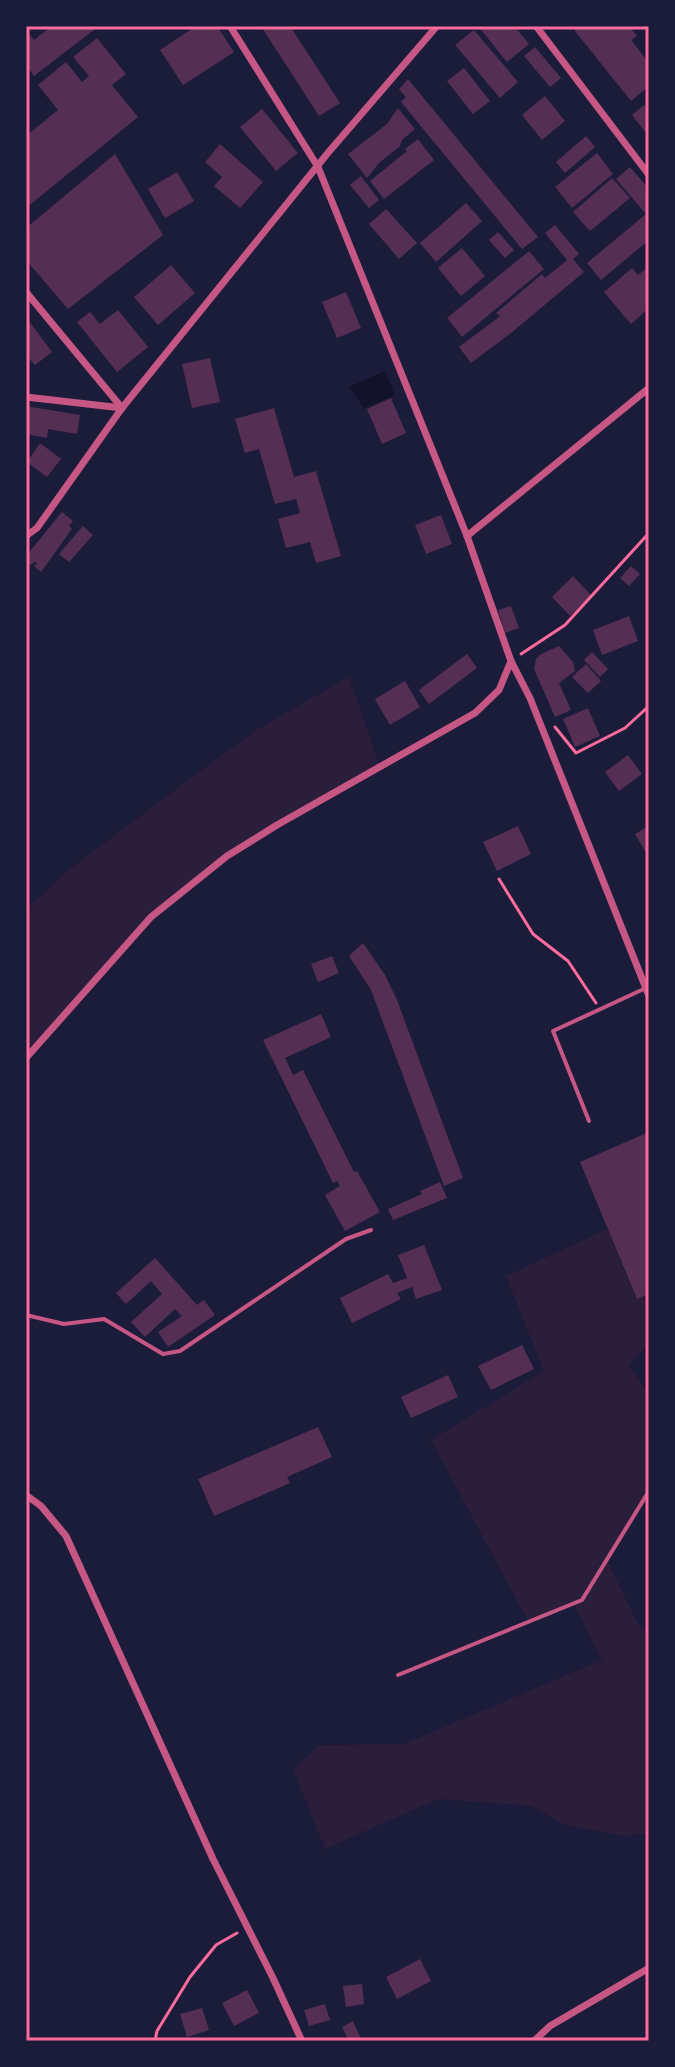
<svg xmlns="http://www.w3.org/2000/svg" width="675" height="2067" font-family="Quicksand,sans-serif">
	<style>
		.green { fill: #2a1e3b }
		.water { fill: #12122b }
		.building { fill: #542f53 }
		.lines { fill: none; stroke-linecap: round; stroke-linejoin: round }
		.path { stroke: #ff6b9d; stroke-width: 3 }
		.service { stroke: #c65784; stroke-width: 4 }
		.minor { stroke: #c65784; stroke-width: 7 }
		.neatline { fill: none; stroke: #ff6b9d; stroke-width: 3 }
	</style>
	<rect width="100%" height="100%" fill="#1b1b3a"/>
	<!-- green -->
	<g class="green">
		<polygon points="349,677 380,766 227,856 151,917 26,1058 26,910 66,872 192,777 258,729"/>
		<polygon points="607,1229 636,1299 649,1294 649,1345 628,1365 649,1393 649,1491 607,1560 641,1630 649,1627 649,1833 624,1836 568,1826 530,1806 438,1799 325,1849 293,1769 320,1745 404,1744 592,1664 602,1661 574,1604 529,1623 431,1440 544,1371 506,1276"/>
	</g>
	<!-- water -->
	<polygon class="water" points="385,371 395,395 364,408 349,387"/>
	<!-- building -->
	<g class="building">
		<polygon points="52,26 99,26 34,76 26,65 26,30 34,40"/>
		<polygon points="196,26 217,26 234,52 183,85 160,50"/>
		<polygon points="261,26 290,26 340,103 319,116"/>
		<polygon points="478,26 514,26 529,44 507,62"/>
		<polygon points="571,26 620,26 622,28 629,26 637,36 631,40 649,63 649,86 631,101"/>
		<polygon points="474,30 518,82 500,98 455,45"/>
		<polygon points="97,38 126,74 112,85 138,117 26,208 26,136 58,110 38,85 66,62 82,82 89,76 73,57"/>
		<polygon points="535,47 561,78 550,87 524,56"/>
		<polygon points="464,68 490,101 473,114 447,81"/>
		<polygon points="408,79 538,237 522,249 401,102 406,97 399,89"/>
		<polygon points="545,96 565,121 542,140 522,115"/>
		<polygon points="644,105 649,112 649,137 632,115"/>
		<polygon points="398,108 415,129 402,140 400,146 379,163 367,178 348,154 387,124"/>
		<polygon points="262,109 298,153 276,171 240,127"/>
		<polygon points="586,136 595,147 565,173 556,162"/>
		<polygon points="418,139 434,160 384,199 370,181 407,151 405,149"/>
		<polygon points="220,144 263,182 240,208 214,186 222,177 205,162"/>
		<polygon points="597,153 613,174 572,208 555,187"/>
		<polygon points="115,154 163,235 68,309 26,260 26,228"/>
		<polygon points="630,167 649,189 649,240 601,280 587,263 646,214 616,179"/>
		<polygon points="177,172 194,201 165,218 148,189"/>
		<polygon points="361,176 379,200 369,208 350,185"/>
		<polygon points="612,178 630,198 590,231 573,212"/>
		<polygon points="466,203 482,221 436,262 420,243"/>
		<polygon points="386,209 417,243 399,259 369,224"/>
		<polygon points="555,225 579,254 573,259 584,272 511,333 471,363 459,347 500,316 496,313 542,274 545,278 567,260 545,233"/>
		<polygon points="498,232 514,250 505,258 489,240"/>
		<polygon points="462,248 485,276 461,296 438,268"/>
		<polygon points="529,251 544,269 462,337 447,318"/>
		<polygon points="171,265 195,293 158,325 134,297"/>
		<polygon points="649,266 649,308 631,324 604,292 632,268 638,275"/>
		<polygon points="346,292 361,328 337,338 322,302"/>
		<polygon points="118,310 148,347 117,372 77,322 90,312 100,324"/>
		<polygon points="26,317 52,352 35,365 26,355"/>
		<polygon points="210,358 220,402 192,408 182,364"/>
		<polygon points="391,398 406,433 382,444 367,409"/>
		<polygon points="26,406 80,415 77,434 48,429 47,438 26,434"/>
		<polygon points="274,408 294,477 316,471 341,556 316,563 310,542 286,548 278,519 300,513 296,499 275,504 259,449 245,453 235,419"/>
		<polygon points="40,443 61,459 47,477 27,462"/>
		<polygon points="62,512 73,521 69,526 72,529 41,572 34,566 37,563 35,562 31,565 26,561 28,557 27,555"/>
		<polygon points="441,515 452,544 426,554 415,525"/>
		<polygon points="83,526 93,535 69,562 59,554"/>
		<polygon points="631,566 640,574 629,586 620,578"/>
		<polygon points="573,576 591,595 570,616 552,597"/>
		<polygon points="511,606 519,628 505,633 498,610"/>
		<polygon points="629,616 638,641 602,655 593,630"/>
		<polygon points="559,646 573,662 575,671 559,683 571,710 555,717 534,669 536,659 541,654"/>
		<polygon points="592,652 608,669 600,677 584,660"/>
		<polygon points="467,654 477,668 429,704 419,690"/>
		<polygon points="586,664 601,681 588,693 572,677"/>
		<polygon points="405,681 420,707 390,725 375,699"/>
		<polygon points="588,708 600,736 575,747 563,719"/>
		<polygon points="628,755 642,774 619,791 605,772"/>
		<polygon points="518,826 531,854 497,871 483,842"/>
		<polygon points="649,826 649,858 635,834"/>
		<polygon points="363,943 385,975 397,1000 463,1178 444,1186 371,990 349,956"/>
		<polygon points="332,956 339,973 318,982 311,964"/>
		<polygon points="321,1014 331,1037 285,1058 293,1075 303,1070 354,1172 357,1171 380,1212 345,1231 325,1195 340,1186 337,1181 333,1183 263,1040"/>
		<polygon points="649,1132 649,1294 637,1299 580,1162"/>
		<polygon points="440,1182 447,1198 393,1220 388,1209 422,1194 420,1191"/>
		<polygon points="424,1245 442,1290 416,1299 412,1287 397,1293 401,1299 352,1323 340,1298 388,1274 393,1283 407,1278 398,1255"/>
		<polygon points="155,1258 197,1305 204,1300 215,1315 168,1347 158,1332 182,1316 175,1309 145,1337 131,1322 162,1294 151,1281 126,1304 116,1293"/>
		<polygon points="522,1345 534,1369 491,1390 478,1366"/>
		<polygon points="448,1375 458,1397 411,1418 401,1397"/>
		<polygon points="318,1427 332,1457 287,1477 290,1483 214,1516 198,1479"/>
		<polygon points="420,1959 431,1981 397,1999 386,1977"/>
		<polygon points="362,1984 364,2004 346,2007 343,1986"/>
		<polygon points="247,1990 259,2013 234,2026 222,2003"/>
		<polygon points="325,2004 330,2020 309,2026 304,2010"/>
		<polygon points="202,2008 209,2030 187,2037 180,2014"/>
		<polygon points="353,2021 362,2041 349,2041 342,2027"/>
	</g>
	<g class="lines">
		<!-- path -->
		<g class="path">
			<polyline points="521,654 565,625 649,533"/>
			<polyline points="555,727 576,753 625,728 649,706"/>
			<polyline points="499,879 533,934 568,961 596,1003"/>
			<polyline points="155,2041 157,2031 190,1977 216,1945 237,1933"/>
		</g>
		<!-- service -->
		<g class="service">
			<polyline points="589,1121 553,1031 646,988"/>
			<polyline points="26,1315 64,1324 104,1319 163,1354 180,1351 346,1239 371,1230"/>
			<polyline points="398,1675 582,1600 649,1491"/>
		</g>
		<!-- minor -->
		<g class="minor">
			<polyline points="230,26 318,167 467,536 511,661 530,698 649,996"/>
			<polyline points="536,26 649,175"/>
			<polyline points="26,292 122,408"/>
			<polyline points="26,397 122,408"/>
			<polyline points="26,536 37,528 122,408 327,154 437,26"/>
			<polyline points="467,536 649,388"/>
			<polyline points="26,1058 151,917 227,856 277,825 475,713 499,690 511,661"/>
			<polyline points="26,1495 41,1506 66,1536 213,1859 273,1978 302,2041"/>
			<polyline points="534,2041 550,2026 649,1968"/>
		</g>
	</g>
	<!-- border -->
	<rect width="675" height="2067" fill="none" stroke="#1b1b3a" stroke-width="56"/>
	<rect x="28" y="28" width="619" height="2011" class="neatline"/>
</svg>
